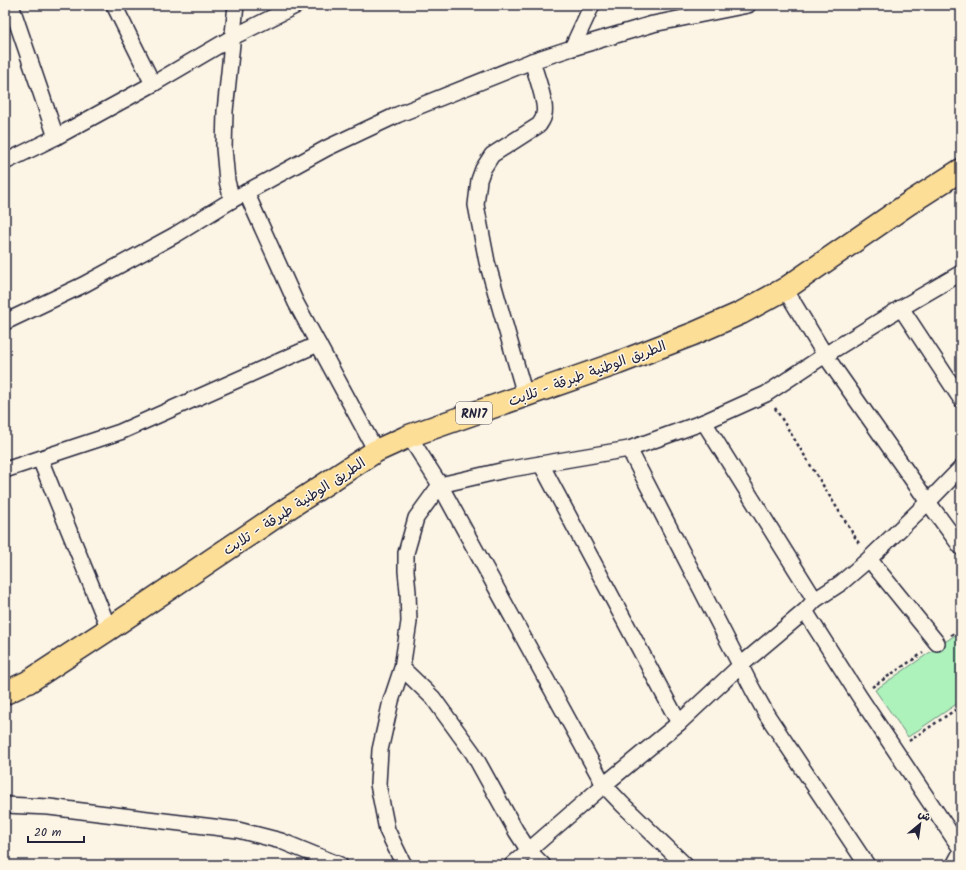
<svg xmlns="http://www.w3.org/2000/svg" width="966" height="870" font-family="Kalam,'Playpen Sans Arabic',sans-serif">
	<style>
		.grass { fill: #adf1bb; stroke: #688a7b }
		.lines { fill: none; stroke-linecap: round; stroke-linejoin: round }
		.street-casing { stroke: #22223b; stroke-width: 18 }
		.primary-casing { stroke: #22223b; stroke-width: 25 }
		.path { stroke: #22223b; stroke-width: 2.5; stroke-dasharray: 3 3; stroke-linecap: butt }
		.street { stroke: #fcf5e5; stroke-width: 15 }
		.primary { stroke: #fdde96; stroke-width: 22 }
		.labels { text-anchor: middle; stroke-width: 3; stroke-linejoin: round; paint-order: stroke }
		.shield { fill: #fcf5e5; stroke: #63616e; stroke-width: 1 }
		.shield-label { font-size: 13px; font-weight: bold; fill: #22223b }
		.street-label { font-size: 14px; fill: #22223b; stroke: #fcf5e5 }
	</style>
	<rect width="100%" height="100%" fill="#fcf5e5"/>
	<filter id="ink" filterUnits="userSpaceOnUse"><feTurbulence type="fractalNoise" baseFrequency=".025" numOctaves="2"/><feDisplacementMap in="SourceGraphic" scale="8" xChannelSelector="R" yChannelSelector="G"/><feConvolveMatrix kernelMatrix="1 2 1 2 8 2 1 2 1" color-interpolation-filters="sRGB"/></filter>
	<g filter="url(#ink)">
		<!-- grass -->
		<polygon class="grass" points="961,631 961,701 908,737 875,690"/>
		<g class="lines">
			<defs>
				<g id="street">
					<polyline points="11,5 56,137"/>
					<polyline points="114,5 153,84"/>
					<polyline points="572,48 592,5"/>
					<polyline points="5,162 56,137 153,84 233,37 297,5"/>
					<polyline points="246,192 296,303 376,451"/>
					<polyline points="232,200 227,181 224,148 225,111 236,5"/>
					<polyline points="785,289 825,355 928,502 961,547"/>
					<polyline points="901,308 961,399"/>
					<polyline points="5,322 83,285 175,235 232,200 327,148 397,115 532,61 572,48 653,24 748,5"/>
					<path d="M525,395L487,262L476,205L479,180L483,169L492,155L539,125C541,122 544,118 544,114C547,104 535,72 532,61"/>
					<polyline points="704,422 815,600"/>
					<polyline points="409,436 440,485 604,785 623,805 685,865"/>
					<polyline points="629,449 753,690 767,715 867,865"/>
					<polyline points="40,459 109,629"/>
					<polyline points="541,464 679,723"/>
					<polyline points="5,470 120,432 318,344"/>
					<polyline points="869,559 937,643"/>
					<polyline points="805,611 859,696 961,849"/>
					<polyline points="402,668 433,698 473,753 516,831 529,851 543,865"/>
					<polyline points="5,805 49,807 238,830 281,841 340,865"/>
					<polyline points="405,865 403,863 387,830 378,784 380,750 391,701 402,668 409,622 408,592 406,571 406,553 416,518 440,485 505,470 629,449 704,422 766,394 825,355 901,308 961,273"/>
					<polyline points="512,865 604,785 679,723 741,665 805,611 815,600 841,583 869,559 928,502 961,468"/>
					<polyline points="954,865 961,852"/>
				</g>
				<polyline id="primary" points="5,693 28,682 109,629 290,507 376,451 409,436 618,363 693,334 741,313 785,289 908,204 961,170"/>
			</defs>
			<!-- street casing -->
			<use href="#street" class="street-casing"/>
			<!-- primary casing -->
			<use href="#primary" class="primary-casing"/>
			<!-- path -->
			<g class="path">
				<polyline points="775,408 860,545"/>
				<polyline points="951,635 961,629"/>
				<polyline points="872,687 923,653"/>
				<polyline points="909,741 961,706"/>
			</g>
			<!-- street -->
			<use href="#street" class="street"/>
			<!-- primary -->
			<use href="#primary" class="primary"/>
		</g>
	</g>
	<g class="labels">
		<!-- shield labels -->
		<rect class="shield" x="456" y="402" width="36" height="22" rx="3"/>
		<g class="shield-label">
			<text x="474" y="418">RN17</text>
		</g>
		<!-- street labels -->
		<g class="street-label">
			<text transform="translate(587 373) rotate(-20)" y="5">الطريق الوطنية طبرقة - تلابت</text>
			<text transform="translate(294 506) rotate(-33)" y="5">الطريق الوطنية طبرقة - تلابت</text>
		</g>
	</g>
	<!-- margin -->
	<rect width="966" height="870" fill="none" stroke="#fcf5e5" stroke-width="20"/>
	<rect x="10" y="10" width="946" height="850" fill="none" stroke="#22223b" stroke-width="1.5" filter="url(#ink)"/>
	<!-- north arrow -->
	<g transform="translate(920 824) rotate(29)" stroke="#fcf5e5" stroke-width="3" paint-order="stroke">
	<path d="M0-3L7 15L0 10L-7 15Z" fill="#22223b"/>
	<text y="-6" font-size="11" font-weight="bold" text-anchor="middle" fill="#22223b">ش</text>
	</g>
	<!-- scale -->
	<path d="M28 836v6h56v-6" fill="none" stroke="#22223b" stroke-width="2"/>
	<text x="34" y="836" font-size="12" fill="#22223b" stroke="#fcf5e5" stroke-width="3" paint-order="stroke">20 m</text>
</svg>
